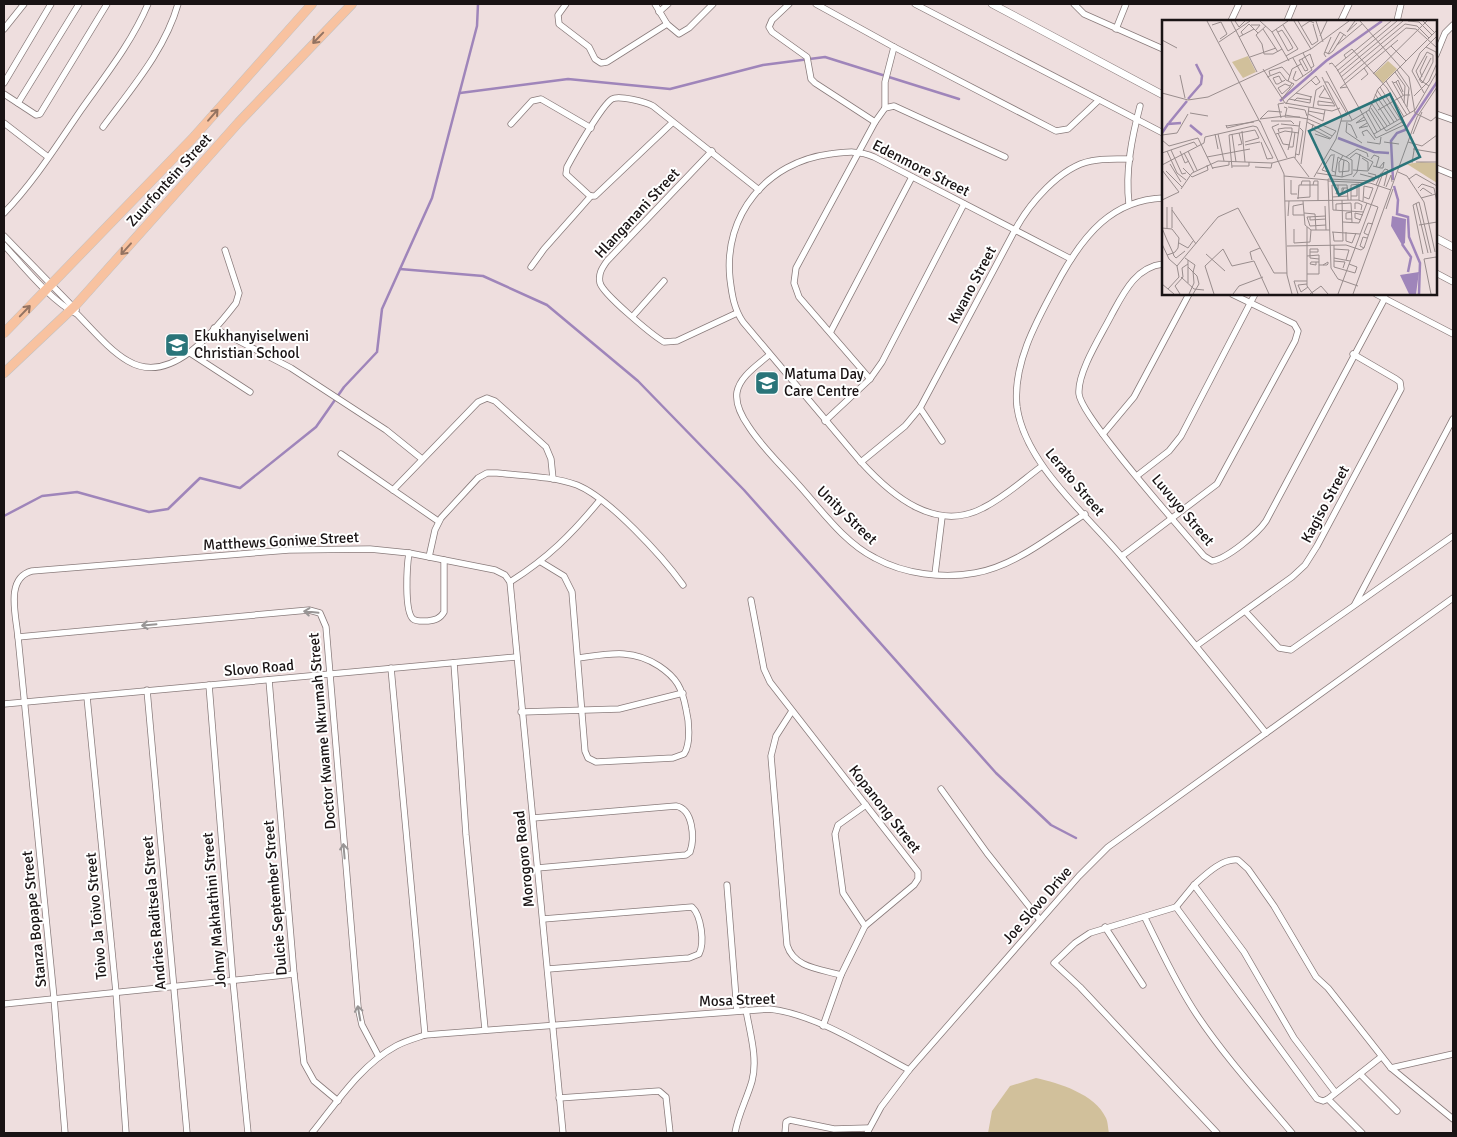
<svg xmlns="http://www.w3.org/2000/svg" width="1457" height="1137" font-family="Signika,sans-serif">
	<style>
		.green { fill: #d1c09b }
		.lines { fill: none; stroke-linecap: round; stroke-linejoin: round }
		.stream { stroke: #9f85ba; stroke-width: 2.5 }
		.minor-casing { stroke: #897b7b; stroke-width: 7 }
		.tertiary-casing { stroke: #897b7b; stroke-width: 8 }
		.primary-casing { stroke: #c3c2c2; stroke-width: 10 }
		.minor { stroke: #fff; stroke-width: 5.5 }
		.tertiary { stroke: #fff; stroke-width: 7 }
		.primary { stroke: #f8c2a0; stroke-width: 9 }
		.oneway { stroke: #947361 }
		.oneway2 { stroke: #989595 }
		.labels { text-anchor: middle; stroke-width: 4; stroke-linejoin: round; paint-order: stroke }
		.street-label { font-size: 15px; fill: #191314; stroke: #fff }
		.poi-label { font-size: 15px; fill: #191314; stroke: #fff; text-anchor: start }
		.inset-river { fill: none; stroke: #9f85ba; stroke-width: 2.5 }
		.inset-road { fill: none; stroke: #998d8d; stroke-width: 1 }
		.view { fill: #2a7479; fill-opacity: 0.15; stroke: #2a7479; stroke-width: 2.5 }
		.inset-edge { fill: none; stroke: #191314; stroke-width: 2.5 }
	</style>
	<rect width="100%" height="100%" fill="#eedede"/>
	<!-- green -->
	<path class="green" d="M1036,1078C1059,1083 1095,1094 1106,1118C1108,1122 1108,1129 1109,1133H988L992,1111L1010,1086Z"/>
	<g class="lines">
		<!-- stream -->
		<g class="stream">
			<polyline points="460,93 568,79 670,89 763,65 825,57 959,99"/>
			<polyline points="400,269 483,276 547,305 638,381 744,490 996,773 1051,825 1076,838"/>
			<polyline points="4,516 42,496 77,492 149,512 168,509 200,478 240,488 316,427 344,387 377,352 382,309 432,198 477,26 478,4"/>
		</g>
		<defs>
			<g id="minor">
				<polyline points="566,4 558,15 559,24 589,47 595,59 601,63 607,62 667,24"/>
				<polyline points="655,4 667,24 679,34 689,28 713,4"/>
				<polyline points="789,4 772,20 769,27 772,32 807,57 811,79 815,83 875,122"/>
				<polyline points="816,4 894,47 885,82 885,108"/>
				<polyline points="915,4 1163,133"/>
				<polyline points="1074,4 1084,14 1163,49"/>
				<polyline points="659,12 668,4"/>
				<polyline points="1231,21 1239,4"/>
				<polyline points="1287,21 1294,4"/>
				<polyline points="1341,21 1349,4"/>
				<polyline points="1397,21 1401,4"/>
				<polyline points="4,29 24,4"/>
				<polyline points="1116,29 1126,4"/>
				<polyline points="894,47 1056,131 1068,129 1099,100"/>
				<polyline points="1436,55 1445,33 1453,25"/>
				<polyline points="4,83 51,4"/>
				<polyline points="4,94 36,115 40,114 107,4"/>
				<polyline points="18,103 79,4"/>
				<polyline points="1436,114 1453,120"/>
				<polyline points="4,123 48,157"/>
				<path d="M672,123L595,196H590L566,174L567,167C574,154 602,105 612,99C619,95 646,102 653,106L759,190"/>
				<polyline points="511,124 532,101 541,99 591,128"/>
				<path d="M103,127C131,89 165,50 178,4"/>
				<path d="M712,151L607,261C602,268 598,274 600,283C603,294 652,335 664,342L677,341L737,313"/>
				<polyline points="1436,168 1453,175"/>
				<path d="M1163,198C1112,200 1084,235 1061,276C1040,315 1012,361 1017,407C1025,464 1087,515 1122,557C1171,615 1219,674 1266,733"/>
				<path d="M1129,204C1125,171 1132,137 1140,106"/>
				<path d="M4,213C34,182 57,145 81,110C105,76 132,42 148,4"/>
				<polyline points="4,236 76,310"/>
				<path d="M4,245C23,266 52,302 77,314C93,330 109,350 128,361C170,386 213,333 236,303L239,293L225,250"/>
				<path d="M1163,264C1136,267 1124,292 1112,314C1102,334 1077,372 1079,394C1081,417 1183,531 1204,556L1212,561C1227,559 1258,533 1266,521L1385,298"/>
				<polyline points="531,267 544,249 591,196"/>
				<polyline points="1436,273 1453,282"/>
				<polyline points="1376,294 1453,334"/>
				<polyline points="633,316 664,281"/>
				<polyline points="214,328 291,368 386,430 422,459"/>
				<polyline points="831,331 912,177"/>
				<polyline points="190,353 250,392"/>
				<path d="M769,355C758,365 740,376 737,392C735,404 742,417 749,427C762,447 780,464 796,482C820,508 843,542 875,558C904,574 943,579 975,573C1015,566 1051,536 1085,514"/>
				<polyline points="870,379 799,297 794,283 796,268 875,122 885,108 894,106 1005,157"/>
				<polyline points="920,408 942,441"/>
				<polyline points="825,421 870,379 882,362 964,204"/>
				<polyline points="1103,434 1134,397 1189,294"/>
				<polyline points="341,454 438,521"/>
				<path d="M861,462L905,426L920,408L1015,230C1029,204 1060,167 1091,161C1103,158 1117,159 1130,159"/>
				<path d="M1042,466C1023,480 1005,497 983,508C936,533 892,496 861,462L743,322C734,309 732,295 730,279C723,215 767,162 830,154C846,152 859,150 874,157L1071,259"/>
				<polyline points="1138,475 1169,451 1181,436 1255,294"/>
				<polyline points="393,490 478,402 487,398 495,401 546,447 551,459 553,479"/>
				<path d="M409,553C407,565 404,611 413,619C417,622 423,621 428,621C435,620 440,619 444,612V560"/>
				<polyline points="1122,556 1217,484 1295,341 1298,331 1294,324 1232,294"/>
				<path d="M429,557L435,530L441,518L478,478L487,473H497C523,476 552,476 577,485C609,498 662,556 683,585"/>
				<path d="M541,562L564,576L572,592L585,751L588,758L596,762L673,758L684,754C691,744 689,721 686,709C682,688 677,678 659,666C632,648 608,654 578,658"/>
				<polyline points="935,574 942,517"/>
				<path d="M510,582C548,558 572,534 600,500"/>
				<polyline points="751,600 764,669 770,682 918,872 918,879 914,885 865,926 841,975 823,1026"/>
				<polyline points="1355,604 1453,419"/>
				<polyline points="1245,611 1279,648 1291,650 1453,536"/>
				<polyline points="18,637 309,610 320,613 326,627 358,1007 362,1025 379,1057"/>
				<polyline points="1196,646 1292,577 1305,565 1317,546 1401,389 1400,382 1396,379 1353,354"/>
				<polyline points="454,663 466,835 485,1029"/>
				<polyline points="391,668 425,1035"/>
				<polyline points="269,680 294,974 304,1063 314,1081 338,1101"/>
				<polyline points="209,685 233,981 248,1133"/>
				<polyline points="147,690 187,1133"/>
				<polyline points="87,697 116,992 126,1133"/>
				<polyline points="4,704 516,657"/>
				<path d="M792,711L776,736L771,756L787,945C794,968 820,969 841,975"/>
				<polyline points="521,712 619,709 683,693"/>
				<polyline points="941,789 987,853 1040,920"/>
				<path d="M533,818L676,806C693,809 695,838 690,852L686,855L537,868"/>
				<polyline points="727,885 737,1011"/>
				<polyline points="1194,885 1176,907 1090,933 1075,943 1054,963 1080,987 1217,1133"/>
				<polyline points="1176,907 1317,1099 1323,1101 1328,1099"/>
				<path d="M1145,918C1161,950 1176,984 1197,1015C1225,1057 1260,1095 1292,1133"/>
				<path d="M543,919L692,907C701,915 705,943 699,954L689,958L548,969"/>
				<polyline points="865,926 843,893 835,834 838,825 866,805"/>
				<polyline points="1105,927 1143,985"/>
				<polyline points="4,1004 294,974"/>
				<polyline points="1391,1068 1453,1119"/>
				<polyline points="1360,1074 1397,1111"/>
				<path d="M1335,1092L1294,1038L1244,952L1194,885C1205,875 1222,858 1238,860L1248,869L1274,906L1316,977L1328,988L1391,1068L1453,1054"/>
				<polyline points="559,1098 659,1091 666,1097 670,1133"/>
				<path d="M65,1133L54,998L18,637C16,615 5,578 32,571L289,550L370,549L409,553L495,570L505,575L510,582L563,1133"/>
				<path d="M312,1133C337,1102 361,1065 396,1046C405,1041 416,1038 425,1035L769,1009C816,1014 867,1048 909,1070"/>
				<path d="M735,1133C738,1114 747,1099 752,1081C758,1059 750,1033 746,1010"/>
				<polyline points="785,1133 786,1122 790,1120 834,1129 869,1128"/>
				<polyline points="867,1133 881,1107 909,1070 1079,876 1108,847 1453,598"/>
				<polyline points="1362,1133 1328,1099 1381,1057"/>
			</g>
			<g id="tertiary">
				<polyline points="992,4 1163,95"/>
				<polyline points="1436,238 1453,247"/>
			</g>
			<g id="primary">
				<polyline points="4,333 192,139 312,4"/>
				<polyline points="4,373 75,306 239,122 352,4"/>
			</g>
		</defs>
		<!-- minor casing -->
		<use href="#minor" class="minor-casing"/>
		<!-- tertiary casing -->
		<use href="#tertiary" class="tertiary-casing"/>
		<!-- primary casing -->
		<use href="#primary" class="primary-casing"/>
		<!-- minor -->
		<use href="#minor" class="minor"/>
		<!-- tertiary -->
		<use href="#tertiary" class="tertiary"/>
		<!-- primary -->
		<use href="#primary" class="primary"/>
	</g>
	<!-- one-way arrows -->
	<defs><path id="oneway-shaft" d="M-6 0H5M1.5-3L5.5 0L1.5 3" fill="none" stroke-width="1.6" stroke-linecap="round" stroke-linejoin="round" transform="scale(1.25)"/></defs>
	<g class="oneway">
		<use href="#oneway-shaft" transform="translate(318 38) rotate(134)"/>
		<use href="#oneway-shaft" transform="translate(213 115) rotate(-49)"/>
		<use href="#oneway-shaft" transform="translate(126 249) rotate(132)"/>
		<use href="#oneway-shaft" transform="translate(25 311) rotate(-46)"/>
	</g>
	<g class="oneway2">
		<use href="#oneway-shaft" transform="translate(311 612) rotate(-174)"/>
		<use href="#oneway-shaft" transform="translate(149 625) rotate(175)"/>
		<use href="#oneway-shaft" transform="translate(344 851) rotate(-95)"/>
		<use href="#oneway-shaft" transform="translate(359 1013) rotate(-100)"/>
	</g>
	<!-- icons -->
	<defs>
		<symbol id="school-square" viewBox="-11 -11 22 22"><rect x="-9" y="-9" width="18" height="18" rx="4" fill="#2a7479" stroke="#fff"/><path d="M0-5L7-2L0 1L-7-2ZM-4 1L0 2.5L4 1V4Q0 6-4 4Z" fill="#fff"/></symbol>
	</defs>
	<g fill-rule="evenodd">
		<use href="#school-square" x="163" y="331" width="28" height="28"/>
		<use href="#school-square" x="753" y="369" width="28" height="28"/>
	</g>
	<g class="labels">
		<!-- street labels -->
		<g class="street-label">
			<text transform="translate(921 168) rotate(27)" y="5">Edenmore Street</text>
			<text transform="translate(169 180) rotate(-48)" y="5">Zuurfontein Street</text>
			<text transform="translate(637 213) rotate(-47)" y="5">Hlanganani Street</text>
			<text transform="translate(972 285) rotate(-62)" y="5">Kwano Street</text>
			<text transform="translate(1075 482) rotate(50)" y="5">Lerato Street</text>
			<text transform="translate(1325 504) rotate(-62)" y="5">Kagiso Street</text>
			<text transform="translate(1183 510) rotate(50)" y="5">Luvuyo Street</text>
			<text transform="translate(847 515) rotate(44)" y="5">Unity Street</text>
			<text transform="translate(281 541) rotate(-3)" y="5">Matthews Goniwe Street</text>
			<text transform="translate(259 668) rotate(-5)" y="5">Slovo Road</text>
			<text transform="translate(322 731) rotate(-95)" y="5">Doctor Kwame Nkrumah Street</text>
			<text transform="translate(885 809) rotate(52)" y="5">Kopanong Street</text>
			<text transform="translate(524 859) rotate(-96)" y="5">Morogoro Road</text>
			<text transform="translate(275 898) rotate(-95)" y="5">Dulcie September Street</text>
			<text transform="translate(1037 905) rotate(-49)" y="5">Joe Slovo Drive</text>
			<text transform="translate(214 910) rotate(-95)" y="5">Johny Makhathini Street</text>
			<text transform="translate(154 913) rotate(-95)" y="5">Andries Raditsela Street</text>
			<text transform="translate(96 916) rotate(-95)" y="5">Toivo Ja Toivo Street</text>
			<text transform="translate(34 919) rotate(-96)" y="5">Stanza Bopape Street</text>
			<text transform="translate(737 1000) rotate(-2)" y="5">Mosa Street</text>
		</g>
		<!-- poi labels -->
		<g class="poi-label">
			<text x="194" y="341">Ekukhanyiselweni<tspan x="194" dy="17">Christian School</tspan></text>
			<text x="784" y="379">Matuma Day<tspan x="784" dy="17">Care Centre</tspan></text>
		</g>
	</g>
	<!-- overview -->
	<g transform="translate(1162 20)">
		<rect width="275" height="275" fill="#eedede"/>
		<path d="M86,36L94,52L81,58L70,42ZM226,41L235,49L221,63L212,54ZM259,142L275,143V163L245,144Z" fill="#d1c09b"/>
		<path d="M230,196L244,199L243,223L240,225L229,206ZM257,252L254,274H247L238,255Z" fill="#9f85ba"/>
		<path class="inset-river" d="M26,79L39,64L40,56L34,44M118,81L164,41L220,1M7,103L25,81M28,105L40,115M0,113L6,104L19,103M176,118L212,132L227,133M231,160L229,121L235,113L243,110L275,62M232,166L236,180L235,194L246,197L247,217L258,243L257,274M240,224L249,237L246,252"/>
		<path class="inset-road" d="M45,1L98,102M69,1L95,52M73,1L77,7L83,1M98,1L110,12L127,41M132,1L149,29M136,1L150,25L156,21L151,4M154,1L161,22M193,1L185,12L195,3M198,1L247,57L253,93L269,101L275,96M246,1L257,2L270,15M261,1L272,12M50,5L59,2L65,14L58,19M89,5H98L94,10M121,5L136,29L124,36M104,6L94,15L100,24L102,34H111L120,29M139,7L148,1L152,3M101,9L116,32M114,9L126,31M110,12L126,1M116,12L120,10L126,19L131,28L126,31M81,15L79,12L87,4L96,13M158,16L165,1M77,17L92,9M0,20L15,28M57,22L88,1M175,25L200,4M229,26L244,41M163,32L167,34L171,31L182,14M166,34L178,12L184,16M88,37L114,28M164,37L162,34L169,17M131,38L141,56M184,38L182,35L190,29L225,68L242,97M140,39L146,50L143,51L137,40H138L148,34L152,46L149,48M167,44L170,43L175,49L214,118M173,47L229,1M101,49L123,83L170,91L178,88M235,50L247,68L245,87M134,51L131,59L134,61L150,50L141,33M164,51L190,100M175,51L235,1M233,52L243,66L242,83M177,54L241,1M211,54L265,1M18,55L23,78M108,55L107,51L120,47L128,56M105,57L118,52L124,60L132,64L119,80M179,57L243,4L255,6L267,18M260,57L258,51L265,36M257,59L260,63L261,62L271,42V35L265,32L254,51L257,58L261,62L267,66M258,59L269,38M199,60L206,54L202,48M126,61L130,49L139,44M181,61L244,8L254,9L275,28M224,61L245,95M230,61L248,93M120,62L117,56L111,58L114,64H116L121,61H122L123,60M163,62H166L184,92L185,95L180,97M234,62L236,60L241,72M231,63L234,62L241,75M128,66L123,64L116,68L120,74L128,67V66L130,63M185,67L178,68L236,20M163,68L157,77L169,79M215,70L235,100M0,73L26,80L46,77L149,29L187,1M134,73L150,77M262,73L250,51L258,33L275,16M213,74L232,102M252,76L267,61L275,43L274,32L264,27M127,79L148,83L149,76M212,79L228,104M132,81L135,78L149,80M156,81V85L173,86L161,65M156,81L171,83M124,84L126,80L154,56L158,62L154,65L149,60M210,84L225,106M122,87L125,88L123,97H138M126,87L143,90L145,96M151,88L154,70L160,66M209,88L224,111L240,102M207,90L219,110M216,90L242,75H248M146,91L162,94M204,92L215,112M28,93L46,96M146,94L161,101L163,90M123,95L146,99M202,97L194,103L203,100M119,98L116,84L122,83M98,99L106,91L120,92M98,99L123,96M146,99L174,111L168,119M98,101L122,154L125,255L130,274M109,101H129L132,104M179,101H189L207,90L216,69L275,10M145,102L170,116M185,102L184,112L200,123M205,103L197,108L206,106M117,104L110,107L125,138M119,104L137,106M151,104L150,109L168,118M186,104L189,105L195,118M64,105L65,108L97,100M64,106L92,102M80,111L83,142M117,112L116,109L123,108H130V112M116,113L121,124L128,125M53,114L56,129M56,114L62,141M70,114L74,142M114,114L123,111L137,113M153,114L168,119M212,114L253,90L275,52M251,114L260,92M0,115L15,113L26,94M67,115L93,110L97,118L83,122M67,115L70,148M202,116L200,112L205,110L213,120M214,118L242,105L218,67M0,120L7,126L36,118L51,149M99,122L105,139M205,122L218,124L219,117M222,122L237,124M246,122L260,126L275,115M76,125L80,124L77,113M83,125L98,122M127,127H131L133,112M251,129L275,133M9,130L20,154L24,153M126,130L130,112M5,131L15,153L24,160M18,131L23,143L27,141M26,131L35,150M0,133L32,122L35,126M22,133L32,152M134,134L137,135L141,111L138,108M172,136L170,151L173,152M45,137L88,129M184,137L195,129L205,133L206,137M133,138L138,101M188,138L194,133L211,142L206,151L191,150M200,138L206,142V150M209,139L212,135L217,137L214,147M254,142H275M250,143L253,124M8,144L19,162M139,144L147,87M0,145L42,123L43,117L91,106L95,107L111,138L105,139M70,146H87V142M211,146L219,148H221L222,142L217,148M93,147L109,148L110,143M21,148L30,157L46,150L45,145M50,148L67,145V142M0,150L17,172L0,180M4,151L20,167M166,152L160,150L169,135H173M236,152L245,156L262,182L273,232M155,153L180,157L190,154V140L168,129M220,153L223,149L226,150L222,166M198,154L213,158M122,156L166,160M173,156L176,137L179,139L185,141L187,143V151L177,152V142L178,141L181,135M152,157L174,119L180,97L160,57M180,157L182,140M191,157L195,152L198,134M247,159L254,154L275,166M129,160V174H135M166,161L208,163L229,170M151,165L152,161H156V181M176,165V173L174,174L176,168M214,165L219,153L225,155M224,167L229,155L230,162M182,168L180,173V168H186M256,168L260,164L272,168L275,183M19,169L30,153L56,141L110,143L132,137L147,157M258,171L261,168L270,174M189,176H195V164M170,177L186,176M135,178L148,177V161H140L139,165M259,178L274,174M136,179L137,165H156M186,180L185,165H170L171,190L202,192M189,180V165L197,164V180M123,181L196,180L216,187L202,228M141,181L143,205L149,210H168M201,181L202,166L211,168L207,179L202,177M254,183L266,233M141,184L131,186V195H142M163,186L164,210M5,187V208M10,187V208M193,189V183H196L200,185L199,190M224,189L231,169M10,190L34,224M174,190V184L189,183L190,202M190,192L184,193V199H190M142,193L153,194L154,210M126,196L127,181M145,197L148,206L164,205M145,197L164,196M148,197V200L164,199M199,200L193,198V193L201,195M181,202L197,203L205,183M257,205L275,202M145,207V266L151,274M132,209V223L148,222L149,210M170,212L198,214M171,212L172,221H181L180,180M184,212V221L190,223L194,213M206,215L202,213L206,203L211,204M17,223L26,228L31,221M0,224L7,239L15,246L17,257M172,225V247L193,253L195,247L187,244M125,226L184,225L199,230L202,228M202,228L198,226L201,217L205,218M172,229L187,230L184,240M148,232H156V229H148V238L157,239M44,234L63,251M261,234L251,185L257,182L269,233M5,235L11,233L13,232L16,228L17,218L10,209L0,208L5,220L11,233L12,236L14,238L23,231M145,236L157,235V254H145M23,238L33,245L31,252M172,238L188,241M90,240L88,232L98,228M172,241L183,242L181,248M154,242V245L148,244L149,242H157M157,245H165L166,244V242L161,245M15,246L56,197L76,188L112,253H125M26,247L35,256L37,264L31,274M19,257L32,269L42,270M26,263V240M0,264L12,274M145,264L136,265L139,272L146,267M196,266L176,259L169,248L166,159L212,161L214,155L206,153M6,269L17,257M18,274L13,266L21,257L20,248L26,244M27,274L32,263L31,251M52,274L43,246L61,229L70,246L92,241L107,274M71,274L77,266L101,257M136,274L132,261H145M148,274L159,266L166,274M176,274L221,153M191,274L255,97L275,67M269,274L262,239L274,237L275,240"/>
		<path class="view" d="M228,74L258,137L177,175L147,111Z"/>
		<rect width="275" height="275" class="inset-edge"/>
	</g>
	<!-- border -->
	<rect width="1457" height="1137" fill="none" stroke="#191314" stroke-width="10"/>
</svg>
